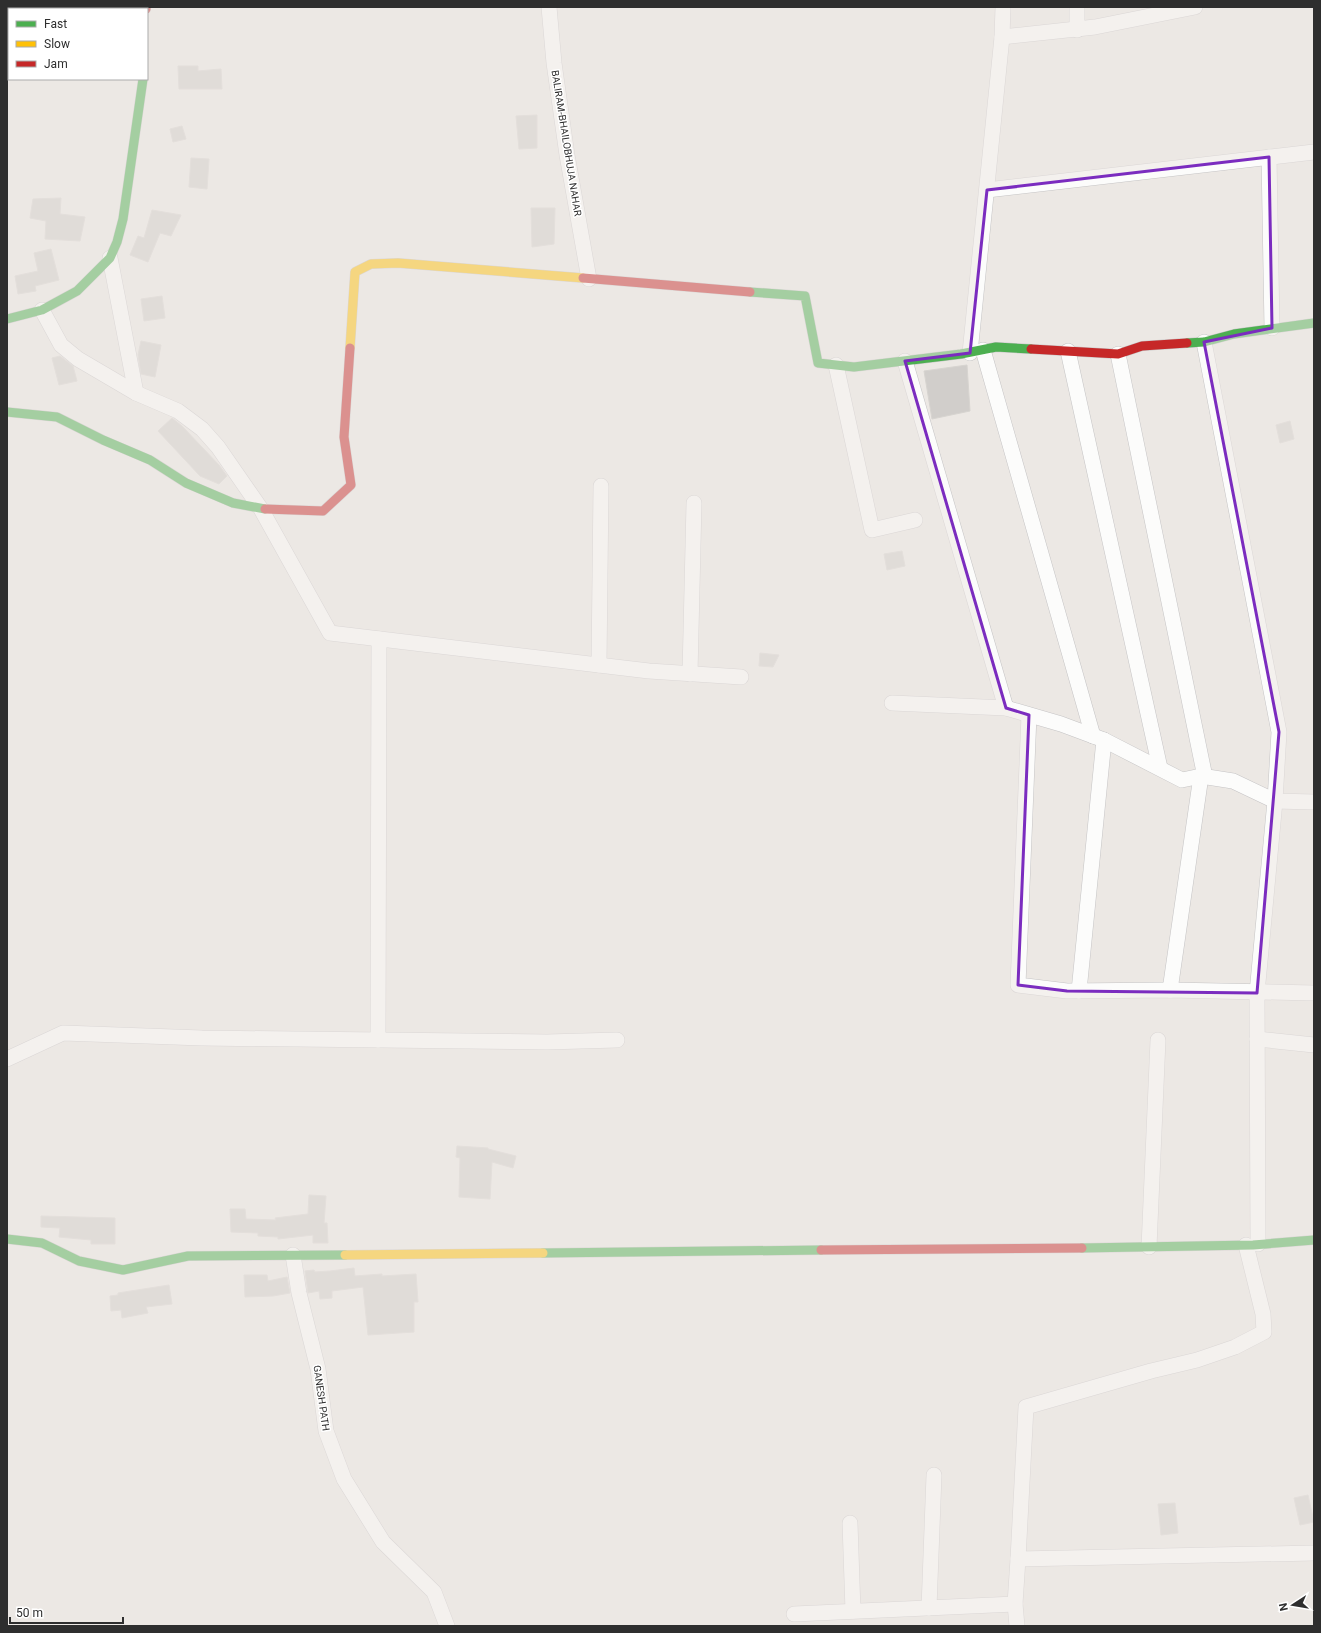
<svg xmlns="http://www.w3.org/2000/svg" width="1321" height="1633" font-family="Roboto,sans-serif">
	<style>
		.building { fill: #d1cecb; stroke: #d7d4d0 }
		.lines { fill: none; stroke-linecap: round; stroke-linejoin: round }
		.street-casing { stroke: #c5c4c5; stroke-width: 16 }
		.fast-casing { stroke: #c5c4c5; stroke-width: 10 }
		.slow-casing { stroke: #c5c4c5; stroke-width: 10 }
		.jam-casing { stroke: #c5c4c5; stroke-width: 10 }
		.street { stroke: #fcfcfb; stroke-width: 15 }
		.fast { stroke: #4caf50; stroke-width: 9 }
		.slow { stroke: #ffc107; stroke-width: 9 }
		.jam { stroke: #c62828; stroke-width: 9 }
		.marked { fill: none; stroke: #7b2cbf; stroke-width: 3; stroke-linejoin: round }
		.labels { text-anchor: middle; stroke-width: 3; stroke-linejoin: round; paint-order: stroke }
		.street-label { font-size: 10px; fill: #2e2e2e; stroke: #fff }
	</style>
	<rect width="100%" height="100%" fill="#ece8e4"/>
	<!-- building -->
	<g class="building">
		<polygon points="178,66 198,66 198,71 221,69 222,89 179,89"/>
		<polygon points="537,115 537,148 519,149 516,116"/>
		<polygon points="182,126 186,139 173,142 170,129"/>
		<polygon points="191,158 209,159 207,189 189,187"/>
		<polygon points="61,198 60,214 85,217 80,241 45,239 46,221 30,218 33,199"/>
		<polygon points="531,208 555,208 554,244 532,247"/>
		<polygon points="152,210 181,215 171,236 160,233 148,262 130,255 138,236 144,238"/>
		<polygon points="51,249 59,280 35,286 36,291 18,294 15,276 38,271 34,253"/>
		<polygon points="162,296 165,318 144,321 141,299"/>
		<polygon points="141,341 161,345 155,377 141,374 138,355"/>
		<polygon points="60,356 73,366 77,381 59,385 52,358"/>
		<polygon points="967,365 970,411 932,419 924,371"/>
		<polygon points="172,418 182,426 219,465 227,476 219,484 200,476 158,431"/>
		<polygon points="1290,421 1294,439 1280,443 1276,425"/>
		<polygon points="902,551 905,566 887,570 884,554"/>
		<polygon points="760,653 779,655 773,667 759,666"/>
		<polygon points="457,1146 488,1148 488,1149 516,1156 513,1168 492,1162 490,1199 459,1197 460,1158 456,1157"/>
		<polygon points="309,1195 326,1196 324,1223 327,1223 328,1243 313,1243 313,1235 278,1239 278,1237 258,1236 258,1233 231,1232 230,1209 245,1209 246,1219 276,1220 275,1218 308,1214"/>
		<polygon points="41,1216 115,1218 115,1244 91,1244 91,1240 59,1237 60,1228 41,1227"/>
		<polygon points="354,1268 355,1276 382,1274 382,1276 416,1274 418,1302 414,1302 414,1332 368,1335 363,1287 332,1291 332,1298 320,1299 319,1291 308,1293 305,1271 314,1270 315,1272 330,1271"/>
		<polygon points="244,1275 267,1275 268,1281 287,1277 290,1293 273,1296 245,1297"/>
		<polygon points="169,1285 172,1304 146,1307 148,1313 122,1318 121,1310 111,1311 110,1296 118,1295 118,1293"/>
		<polygon points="1308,1495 1314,1522 1300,1525 1294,1498"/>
		<polygon points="1175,1503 1178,1533 1161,1535 1158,1504"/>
	</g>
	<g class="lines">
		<defs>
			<g id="street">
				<polyline points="549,7 554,63 567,155 589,279"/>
				<polyline points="1077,30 1077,7"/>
				<polyline points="1002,37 1095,27 1195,7"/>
				<polyline points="1269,157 1272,328"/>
				<polyline points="987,190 1314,152"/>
				<polyline points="110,258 136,393"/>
				<polyline points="42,310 61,345 78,359 136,393 178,411 202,429 218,447 261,509 330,633 649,671 741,677"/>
				<polyline points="1204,342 1279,732 1275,801 1257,993 1258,1244"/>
				<polyline points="983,350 1093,736"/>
				<polyline points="1068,351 1160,768"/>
				<polyline points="970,353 1002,37 1003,7"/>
				<polyline points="1118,354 1205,777"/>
				<polyline points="905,361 1006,708"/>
				<polyline points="836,365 872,530 915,520"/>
				<polyline points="599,665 601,486"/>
				<polyline points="690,674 694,503"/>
				<polyline points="892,703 1006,708 1061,724 1104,740 1182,780 1201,776 1233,781 1275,801 1314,802"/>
				<polyline points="1029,715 1018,985 1067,991 1170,990 1314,993"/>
				<polyline points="1170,990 1201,776"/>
				<polyline points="1079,991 1104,740"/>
				<polyline points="1257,1039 1314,1045"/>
				<polyline points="378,1040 379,639"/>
				<polyline points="7,1059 63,1033 202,1038 547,1042 617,1040"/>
				<polyline points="1246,1245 1263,1314 1264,1332 1235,1347 1197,1360 1151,1371 1026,1407 1018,1559 1314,1553"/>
				<polyline points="1149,1247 1158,1040"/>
				<polyline points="293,1255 299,1293 318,1369 326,1431 344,1479 383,1542 434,1592 447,1626"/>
				<polyline points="850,1523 853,1611"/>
				<polyline points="929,1608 934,1475"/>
				<polyline points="794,1614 1015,1604"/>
				<polyline points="1017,1626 1015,1604 1018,1559"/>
			</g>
			<g id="fast">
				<polyline points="750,292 805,296 818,363 854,367 961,354 996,347 1031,349"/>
				<polyline points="7,319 42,310 77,291 110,258 117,242 123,219 143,79"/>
				<polyline points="1187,343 1204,342 1234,334 1314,323"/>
				<polyline points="7,412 57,417 103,440 150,460 186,483 233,503 265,509"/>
				<polyline points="7,1239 42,1243 79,1261 123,1270 188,1256 345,1255"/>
				<polyline points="1082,1248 1253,1245 1314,1240"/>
				<polyline points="543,1253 821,1250"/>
			</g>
			<g id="slow">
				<polyline points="350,348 355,272 371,264 398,263 583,278"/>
				<polyline points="345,1255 543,1253"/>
			</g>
			<g id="jam">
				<polyline points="146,7 146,9"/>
				<polyline points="583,278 750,292"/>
				<polyline points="1031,349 1118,354 1142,346 1187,343"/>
				<polyline points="265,509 323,511 351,485 344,437 350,348"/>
				<polyline points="821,1250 1082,1248"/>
			</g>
		</defs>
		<!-- street casing -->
		<use href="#street" class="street-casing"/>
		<!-- fast casing -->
		<use href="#fast" class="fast-casing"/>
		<!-- slow casing -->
		<use href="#slow" class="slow-casing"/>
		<!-- jam casing -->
		<use href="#jam" class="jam-casing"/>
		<!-- street -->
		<use href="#street" class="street"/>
		<!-- fast -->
		<use href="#fast" class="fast"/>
		<!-- slow -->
		<use href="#slow" class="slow"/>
		<!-- jam -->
		<use href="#jam" class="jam"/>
	</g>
	<!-- marked area -->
	<path d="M0 0H1321V1633H0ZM1269,157L1272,328L1204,342L1279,732L1257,993L1067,991L1018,985L1029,715L1006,708L905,361L970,353L987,190Z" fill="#ece8e4" fill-opacity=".55" fill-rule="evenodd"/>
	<path class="marked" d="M1269,157L1272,328L1204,342L1279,732L1257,993L1067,991L1018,985L1029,715L1006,708L905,361L970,353L987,190Z"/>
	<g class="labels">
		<!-- street labels -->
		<g class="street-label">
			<text transform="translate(567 143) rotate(81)" y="4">BALIRAM-BHAILOBHUJA NAHAR</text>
			<text transform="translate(322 1398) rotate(82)" y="4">GANESH PATH</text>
		</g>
	</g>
	<!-- border -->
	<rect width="1321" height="1633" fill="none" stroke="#2e2e2e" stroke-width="16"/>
	<!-- legend -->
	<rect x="8" y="8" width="140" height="72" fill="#ffffff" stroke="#ababab"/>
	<rect x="16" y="21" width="20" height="6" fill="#4caf50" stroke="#ababab"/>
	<text x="44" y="28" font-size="12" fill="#2e2e2e">Fast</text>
	<rect x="16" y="41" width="20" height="6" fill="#ffc107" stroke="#ababab"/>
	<text x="44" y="48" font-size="12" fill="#2e2e2e">Slow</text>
	<rect x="16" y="61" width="20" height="6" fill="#c62828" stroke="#ababab"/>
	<text x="44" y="68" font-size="12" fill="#2e2e2e">Jam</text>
	<!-- north arrow -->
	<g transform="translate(1293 1605) rotate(258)" stroke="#ffffff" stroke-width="3" paint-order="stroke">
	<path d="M0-3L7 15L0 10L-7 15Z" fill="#2e2e2e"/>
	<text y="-6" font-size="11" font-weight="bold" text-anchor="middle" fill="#2e2e2e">N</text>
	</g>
	<!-- scale -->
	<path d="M10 1617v6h113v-6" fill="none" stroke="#2e2e2e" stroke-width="2"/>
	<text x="16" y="1617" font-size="12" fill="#2e2e2e" stroke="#ffffff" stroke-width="3" paint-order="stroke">50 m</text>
</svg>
